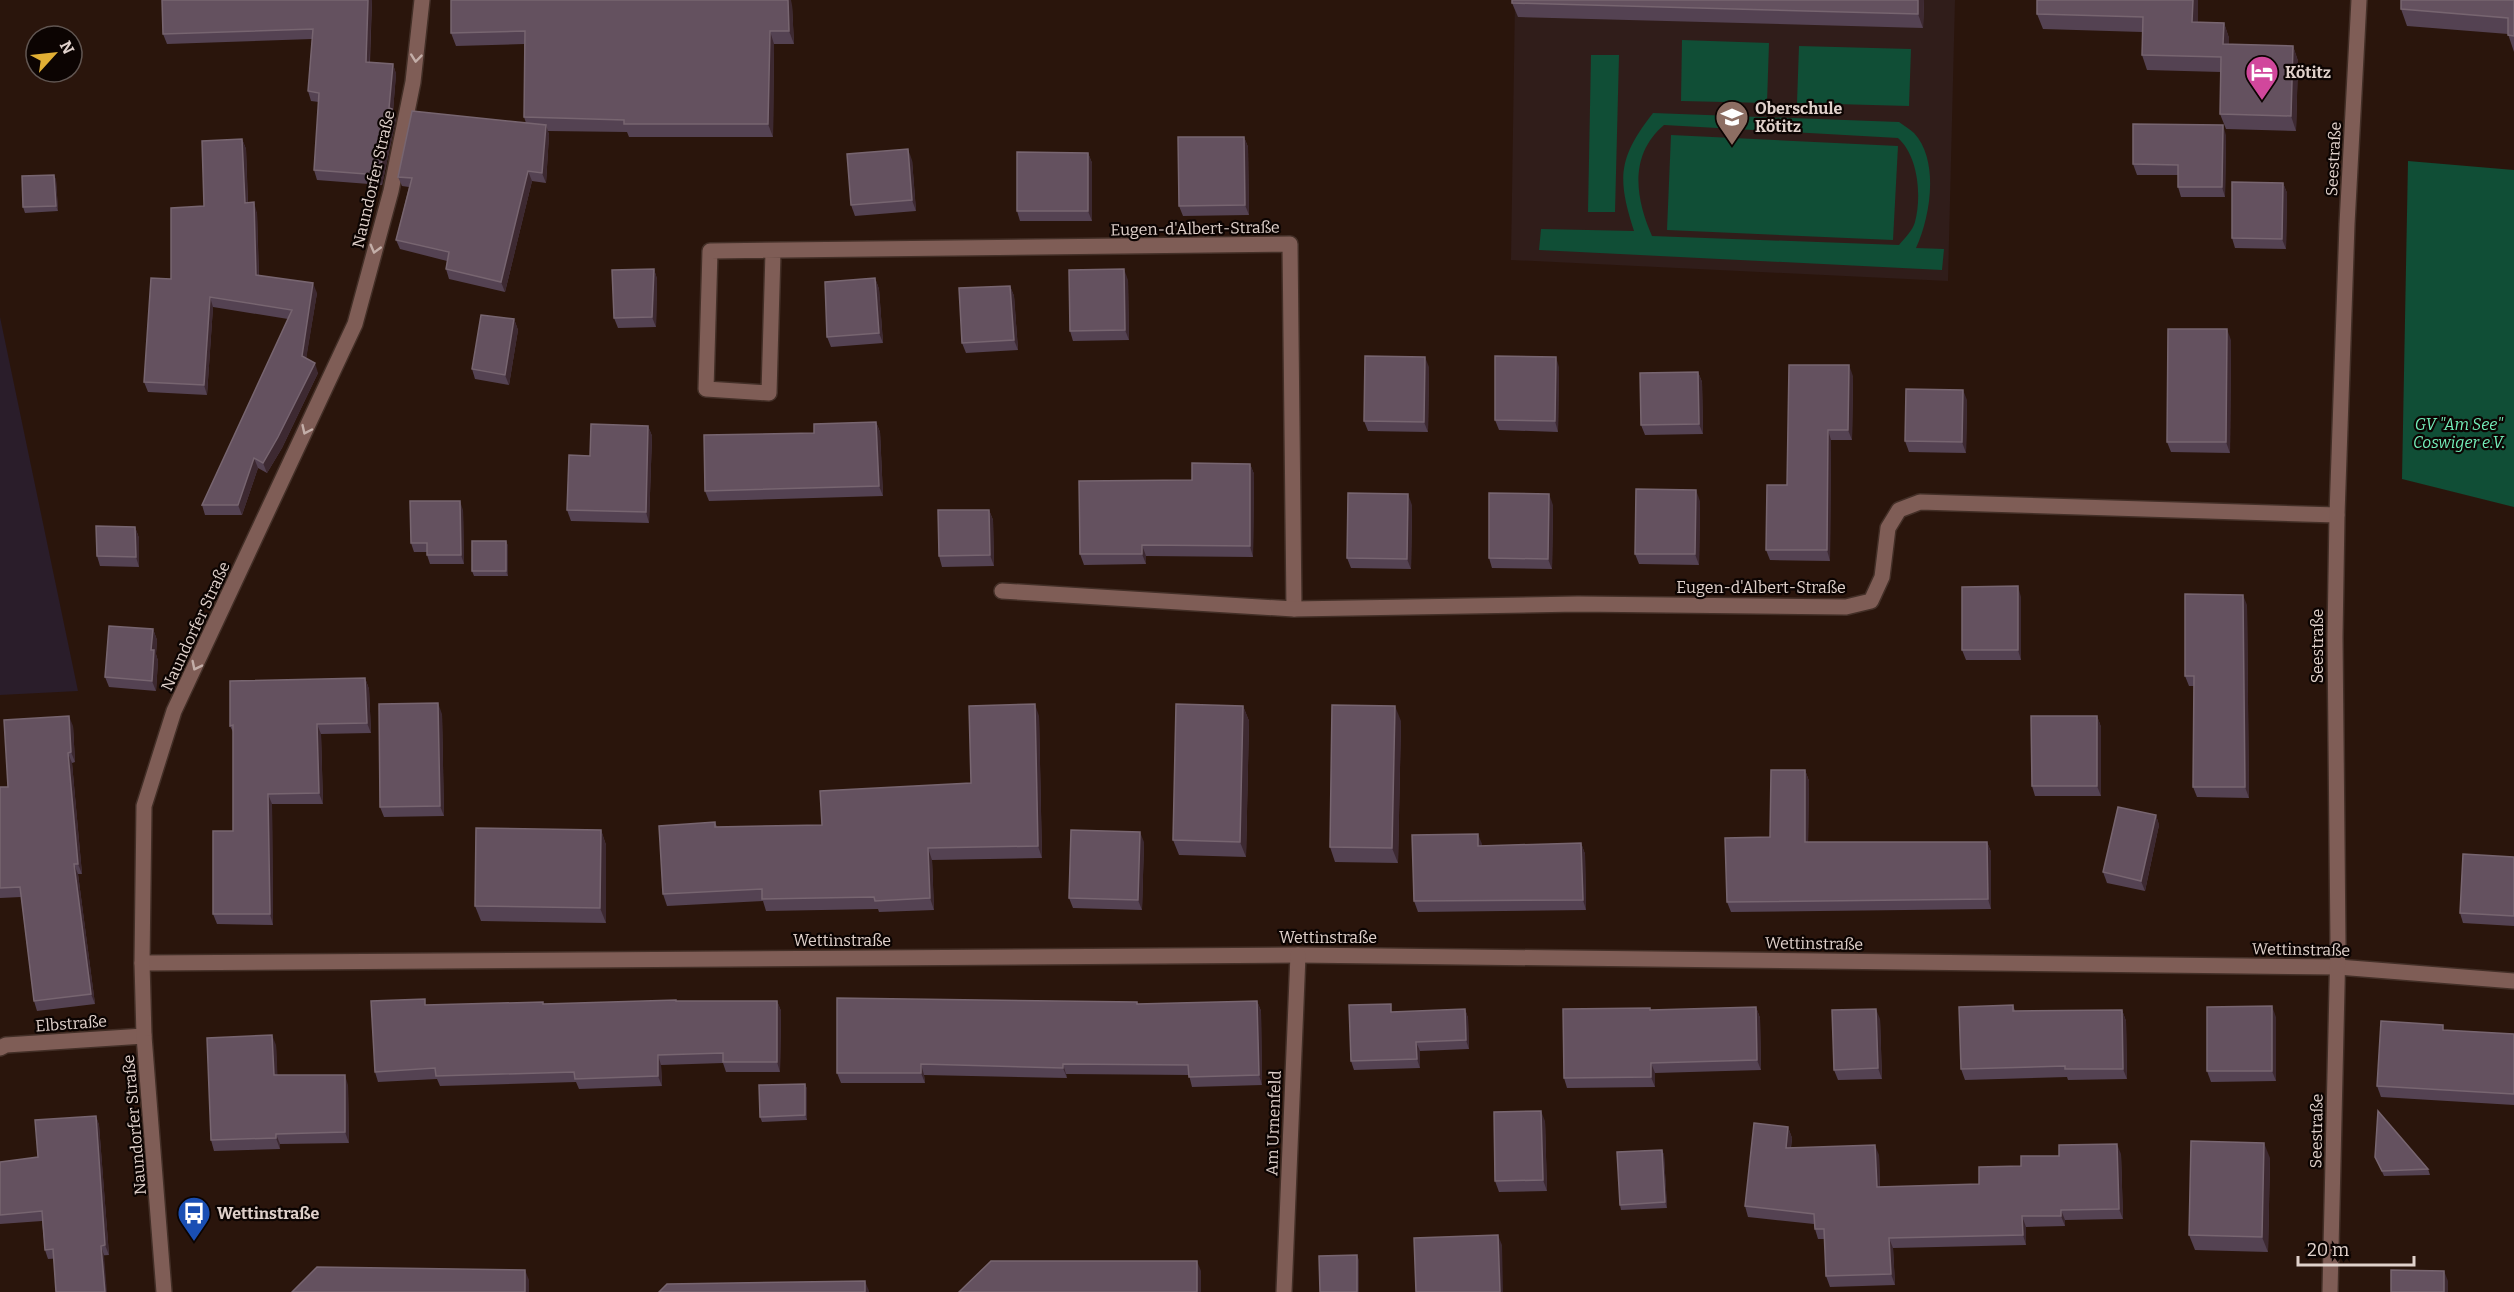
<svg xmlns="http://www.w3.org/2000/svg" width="2514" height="1292" font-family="Bitter,serif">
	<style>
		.industrial { fill: #2a1d2a }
		.education { fill: #301d1a }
		.green { fill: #104e36; fill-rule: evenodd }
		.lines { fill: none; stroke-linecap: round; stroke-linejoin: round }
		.minor-casing { stroke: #432f27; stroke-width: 18 }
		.minor { stroke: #7f5d56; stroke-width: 15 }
		.wall { fill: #544252 }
		.shaded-wall { fill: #3d2931 }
		.building { fill: #64515f; stroke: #776570; stroke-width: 1.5 }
		.oneway { stroke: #c3aea8 }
		.labels { text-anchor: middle; stroke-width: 4.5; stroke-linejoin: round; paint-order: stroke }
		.poi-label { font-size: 16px; font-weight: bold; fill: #e0d1cb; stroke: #0c0402; text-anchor: start }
		.street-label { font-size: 16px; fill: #e0d1cb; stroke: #0c0402 }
		.park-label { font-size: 16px; font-style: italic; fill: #73edb9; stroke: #0c0402 }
	</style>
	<rect width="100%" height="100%" fill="#2a150c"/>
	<!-- industrial -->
	<polygon class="industrial" points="0,317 78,691 0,695"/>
	<!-- education -->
	<polygon class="education" points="1515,0 1955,0 1948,281 1511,260"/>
	<!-- green -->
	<g class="green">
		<polygon points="1682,40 1769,43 1767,103 1681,101"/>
		<polygon points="1799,46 1911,49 1909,106 1797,103"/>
		<polygon points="1591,55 1619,55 1615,212 1588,212"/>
		<path d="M1653,113L1899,122C1904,126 1910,129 1914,133C1940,161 1930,218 1916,248L1944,249L1942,270L1539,250L1541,229L1634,231C1617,178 1618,158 1653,113ZM1664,125L1898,138C1918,156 1922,195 1915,222C1913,230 1904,239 1899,245L1652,236C1635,197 1629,155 1664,125Z"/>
		<polygon points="1671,135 1898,146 1893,240 1667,230"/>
		<polygon points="2408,161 2514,170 2514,507 2402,479"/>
	</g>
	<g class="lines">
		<defs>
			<g id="minor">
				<polyline points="773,252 769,393 706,389 710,251 1290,244 1294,609"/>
				<polyline points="1002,591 1294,609 1578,604 1846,607 1871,601 1882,577 1888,528 1899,510 1920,502 2337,515"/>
				<polyline points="142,963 1298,955 2338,967 2514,981"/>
				<polyline points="0,1048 6,1045 144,1036"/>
				<polyline points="164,1292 144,1036 142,963 144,806 174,711 355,324 391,191 413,82 422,0"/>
				<polyline points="1284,1292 1298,955"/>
				<polyline points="2330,1292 2338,944 2335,637 2337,515 2347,224 2359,0"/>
			</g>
		</defs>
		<!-- minor casing -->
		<use href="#minor" class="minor-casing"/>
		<!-- minor -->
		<use href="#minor" class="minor"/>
	</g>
	<!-- wall -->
	<g class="wall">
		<polygon points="372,0 370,62 393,64 396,74 393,111 396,119 382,185 317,180 314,170 319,102 311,101 308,91 312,39 167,44 163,34"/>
		<polygon points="1512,0 1924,0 1923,28 1518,17 1512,3"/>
		<polygon points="2198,0 2198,22 2224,23 2229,38 2229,44 2293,46 2298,61 2296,131 2226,129 2220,114 2221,72 2147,70 2142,55 2142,32 2043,29 2037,14"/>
		<polygon points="2514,0 2514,52 2508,34 2407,26 2401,9"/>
		<polygon points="792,5 794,44 774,44 773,137 629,137 627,132 548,131 549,135 546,183 532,181 505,292 449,279 446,269 447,261 400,249 396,240 409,187 402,186 398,177 526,123 524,117 524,44 456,46 451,33"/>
		<polygon points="2226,135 2225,197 2181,197 2178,187 2178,175 2137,175 2133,164"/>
		<polygon points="1244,137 1248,147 1249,215 1183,216 1179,206"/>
		<polygon points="242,139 246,149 248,203 257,213 259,275 317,293 306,358 318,373 282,448 267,473 258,468 242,515 205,515 202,505 288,319 213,307 207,395 148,392 144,382 204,206"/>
		<polygon points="1088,153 1092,163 1092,221 1020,221 1017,211"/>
		<polygon points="912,160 916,211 855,216 851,205"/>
		<polygon points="54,175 56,180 58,211 25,213 23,207"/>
		<polygon points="2283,183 2287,193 2286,249 2235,248 2232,238"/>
		<polygon points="654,269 657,279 656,327 618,328 614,318"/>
		<polygon points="875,278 879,289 883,343 831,347 827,337"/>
		<polygon points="1128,280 1129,340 1073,341 1070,331"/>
		<polygon points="1010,286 1014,296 1018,350 966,353 962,343"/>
		<polygon points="514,319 518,330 509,385 475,379 472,369"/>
		<polygon points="2231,340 2230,453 2171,452 2167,442"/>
		<polygon points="1429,367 1428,432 1368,431 1364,421"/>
		<polygon points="1559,367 1558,432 1499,430 1495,420"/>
		<polygon points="1698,372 1702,382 1703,434 1645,435 1641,425"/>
		<polygon points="1853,376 1852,440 1831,440 1830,561 1770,560 1766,550 1787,485"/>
		<polygon points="1967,400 1966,453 1909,452 1905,441"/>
		<polygon points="876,422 880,432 883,496 709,501 705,491 814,433"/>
		<polygon points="648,426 652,436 649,523 571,521 567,510 590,456"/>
		<polygon points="1250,464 1254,474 1253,557 1146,556 1146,564 1084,565 1080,554 1192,480"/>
		<polygon points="1700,501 1699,565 1639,564 1635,554"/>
		<polygon points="1412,505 1411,569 1351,568 1347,558"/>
		<polygon points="1553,505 1552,569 1492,568 1489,558"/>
		<polygon points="463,510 464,564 430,564 427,555 427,552 414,552 411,543"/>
		<polygon points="989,510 993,520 994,566 942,567 939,556"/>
		<polygon points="135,527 139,538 139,567 100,566 97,556"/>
		<polygon points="506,541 508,546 508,576 474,576 472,571"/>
		<polygon points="2021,597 2021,660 1966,660 1962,650"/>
		<polygon points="2247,605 2249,798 2197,797 2193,787 2194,686 2189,686 2185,676"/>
		<polygon points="153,629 157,640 156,654 158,661 156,691 109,687 105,677"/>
		<polygon points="365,678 369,689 371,733 321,734 323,804 272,804 273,925 217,924 213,914 233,831 233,732 230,726"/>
		<polygon points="1243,706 1249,721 1246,857 1179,855 1173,840"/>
		<polygon points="442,714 444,816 384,817 380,807"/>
		<polygon points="1039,716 1042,858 932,860 934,910 879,912 878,909 766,911 763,901 667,906 663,894 715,822 717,827 822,825 971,783"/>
		<polygon points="2097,716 2101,727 2101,796 2035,796 2032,786"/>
		<polygon points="1401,721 1398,863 1335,862 1330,847"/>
		<polygon points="73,726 75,762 72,763 82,874 78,874 95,1004 37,1011 34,1001 21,897 0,898 0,787 8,787"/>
		<polygon points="1805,770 1809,781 1808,842 1987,842 1991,852 1991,909 1731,912 1727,902 1770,837"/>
		<polygon points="2156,815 2159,825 2145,891 2107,883 2103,872"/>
		<polygon points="601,830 606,845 606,923 481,921 475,906"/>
		<polygon points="1144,842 1142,910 1073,908 1069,898"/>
		<polygon points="1581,843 1585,854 1586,910 1418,912 1414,901 1482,844 1482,846"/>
		<polygon points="2514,857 2514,926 2463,923 2460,913"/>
		<polygon points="676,1001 777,1001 781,1011 780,1072 726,1072 723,1063 661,1065 662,1086 579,1089 576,1082 440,1086 437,1079 378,1082 375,1072 427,1005 544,1004"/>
		<polygon points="1257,1001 1261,1011 1262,1085 1192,1087 1189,1075 1066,1074 1067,1078 924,1075 925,1083 841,1083 837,1073 1137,1002 1138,1004"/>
		<polygon points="2013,1005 2015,1011 2122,1010 2126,1021 2127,1079 2068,1080 2067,1077 1965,1080 1961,1069"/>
		<polygon points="1756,1007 1760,1018 1761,1070 1655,1073 1655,1087 1567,1088 1564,1078 1650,1008 1651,1010"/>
		<polygon points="1465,1009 1468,1018 1469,1049 1420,1051 1420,1068 1354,1070 1351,1061 1394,1012"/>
		<polygon points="2276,1017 2276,1081 2211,1082 2207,1071"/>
		<polygon points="1880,1019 1882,1079 1838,1080 1834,1070"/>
		<polygon points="2445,1030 2514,1034 2514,1105 2381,1097 2377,1086"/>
		<polygon points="276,1045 277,1075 348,1085 349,1143 280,1144 280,1149 214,1151 211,1140"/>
		<polygon points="805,1084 807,1089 807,1120 762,1122 760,1117"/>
		<polygon points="96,1116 99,1125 109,1255 48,1259 45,1250 42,1221 0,1224 0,1162 38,1157"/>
		<polygon points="1545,1121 1547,1191 1499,1192 1495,1181"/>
		<polygon points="1788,1127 1792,1138 1791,1148 1879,1155 1880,1187 1979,1184 2021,1166 2121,1154 2123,1219 2065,1220 2065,1226 2026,1227 2026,1245 1893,1248 1895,1285 1830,1287 1826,1276 1825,1239 1818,1239 1815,1229 1814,1224 1748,1217 1745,1206"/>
		<polygon points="1662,1150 1664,1155 1667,1208 1621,1210 1620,1205"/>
		<polygon points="2375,1157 2428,1169 2430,1175 2384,1176"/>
		<polygon points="2270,1158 2268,1252 2195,1250 2189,1235"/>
	</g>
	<!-- shaded-wall -->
	<g class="shaded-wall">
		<polygon points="368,0 372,0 369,72 366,62"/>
		<polygon points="788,0 791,0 792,5 794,44 789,31"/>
		<polygon points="1918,0 1924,0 1923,28 1918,14"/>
		<polygon points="2193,0 2198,0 2198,37 2192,22"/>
		<polygon points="2224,23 2229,38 2229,59 2223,44"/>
		<polygon points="770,31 774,44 773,137 768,124"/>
		<polygon points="2293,46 2298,61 2296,131 2291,116"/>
		<polygon points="393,64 396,74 393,111 396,119 382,185 379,175 389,108"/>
		<polygon points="546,125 549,135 546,183 542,173"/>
		<polygon points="2223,125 2226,135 2225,197 2222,187"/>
		<polygon points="1244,137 1248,147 1249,215 1245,205"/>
		<polygon points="242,139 246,149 248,213 245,203"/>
		<polygon points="908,149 912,160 916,211 912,200"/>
		<polygon points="1088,153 1092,163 1092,221 1088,211"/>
		<polygon points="528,171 532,181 505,292 501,282"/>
		<polygon points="54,175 56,180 58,211 56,206"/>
		<polygon points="2283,183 2287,193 2286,249 2282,239"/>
		<polygon points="254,202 257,213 259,285 256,275"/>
		<polygon points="654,269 657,279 656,327 652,317"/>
		<polygon points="1124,269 1128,280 1129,340 1125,330"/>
		<polygon points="875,278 879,289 883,343 879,333"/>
		<polygon points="313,283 317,293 305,366 302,356"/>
		<polygon points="1010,286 1014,296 1018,350 1014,340"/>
		<polygon points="210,297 213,307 207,395 204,385"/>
		<polygon points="514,319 518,330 509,385 505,375"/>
		<polygon points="2227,329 2231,340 2230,453 2226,442"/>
		<polygon points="1425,357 1429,367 1428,432 1424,422"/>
		<polygon points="1556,357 1559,367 1558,432 1555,421"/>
		<polygon points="315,363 318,373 282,448 267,473 263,463"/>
		<polygon points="1849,365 1853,376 1852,440 1848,430"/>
		<polygon points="1698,372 1702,382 1703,434 1699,424"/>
		<polygon points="1963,390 1967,400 1966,453 1962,442"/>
		<polygon points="876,422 880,432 883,496 879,486"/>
		<polygon points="648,426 652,436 649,523 646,512"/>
		<polygon points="1828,430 1831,440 1830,561 1827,550"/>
		<polygon points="254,458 258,468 242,515 238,505"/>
		<polygon points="1250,464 1254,474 1253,557 1250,546"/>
		<polygon points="1696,490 1700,501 1699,565 1695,554"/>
		<polygon points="1408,494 1412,505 1411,569 1407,559"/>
		<polygon points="1549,494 1553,505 1552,569 1548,559"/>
		<polygon points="460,501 463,510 464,564 461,555"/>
		<polygon points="989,510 993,520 994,566 990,555"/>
		<polygon points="135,527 139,538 139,567 136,557"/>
		<polygon points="506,541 508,546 508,576 506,571"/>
		<polygon points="1142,545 1146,556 1146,564 1142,554"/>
		<polygon points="2018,586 2021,597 2021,660 2018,650"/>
		<polygon points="2243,595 2247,605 2249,798 2245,787"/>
		<polygon points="153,629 157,640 156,654 158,661 156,691 152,681 151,650"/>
		<polygon points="365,678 369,689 371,733 367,723"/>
		<polygon points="438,703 442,714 444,816 440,806"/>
		<polygon points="1035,704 1039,716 1042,858 1038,846"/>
		<polygon points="1243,706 1249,721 1246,857 1240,842"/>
		<polygon points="1395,706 1401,721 1398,863 1392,848"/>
		<polygon points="69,716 73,726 75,762 71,752"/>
		<polygon points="2097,716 2101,727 2101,796 2097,786"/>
		<polygon points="317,724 321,734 323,804 319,793"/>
		<polygon points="68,753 72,763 82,874 78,864"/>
		<polygon points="1805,770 1809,781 1808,852 1805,842"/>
		<polygon points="268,794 272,804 273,925 270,914"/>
		<polygon points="2156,815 2159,825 2145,891 2141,881"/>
		<polygon points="601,830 606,845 606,923 600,908"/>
		<polygon points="1140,832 1144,842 1142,910 1138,900"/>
		<polygon points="1478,834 1482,844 1482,856 1478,846"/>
		<polygon points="1987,842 1991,852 1991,909 1988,899"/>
		<polygon points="1581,843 1585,854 1586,910 1583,900"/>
		<polygon points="928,848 932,860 934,910 930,898"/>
		<polygon points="74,864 78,874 95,1004 91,994"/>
		<polygon points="777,1001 781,1011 780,1072 777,1062"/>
		<polygon points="1257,1001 1261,1011 1262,1085 1259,1075"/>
		<polygon points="2272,1006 2276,1017 2276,1081 2272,1071"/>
		<polygon points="1756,1007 1760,1018 1761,1070 1757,1060"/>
		<polygon points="1465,1009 1468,1018 1469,1049 1466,1040"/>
		<polygon points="1876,1009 1880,1019 1882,1079 1878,1068"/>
		<polygon points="2122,1010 2126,1021 2127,1079 2123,1069"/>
		<polygon points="272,1035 276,1045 278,1085 274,1075"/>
		<polygon points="1416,1042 1420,1051 1420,1068 1417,1059"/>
		<polygon points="658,1055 661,1065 662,1086 658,1076"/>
		<polygon points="1651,1063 1655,1073 1655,1087 1651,1077"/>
		<polygon points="921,1064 924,1075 925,1083 921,1073"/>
		<polygon points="1063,1064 1066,1074 1067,1078 1063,1068"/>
		<polygon points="345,1075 348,1085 349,1143 345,1132"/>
		<polygon points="805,1084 807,1089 807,1120 805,1115"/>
		<polygon points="1541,1111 1545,1121 1547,1191 1543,1180"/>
		<polygon points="96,1116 99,1125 109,1255 105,1245"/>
		<polygon points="1788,1127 1792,1138 1789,1158 1786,1148"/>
		<polygon points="276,1134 280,1144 280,1149 276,1138"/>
		<polygon points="2264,1143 2270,1158 2268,1252 2262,1237"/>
		<polygon points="2117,1144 2121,1154 2123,1219 2119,1209"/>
		<polygon points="1875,1145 1879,1155 1880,1197 1877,1187"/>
		<polygon points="1662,1150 1664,1155 1667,1208 1665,1202"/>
		<polygon points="2061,1210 2065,1220 2065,1226 2061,1216"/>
		<polygon points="2022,1216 2026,1227 2026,1245 2023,1235"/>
		<polygon points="1498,1235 1502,1245 1503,1292 1500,1292"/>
		<polygon points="1889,1238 1893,1248 1895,1285 1891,1274"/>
		<polygon points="101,1246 104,1255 107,1292 105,1292"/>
		<polygon points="1357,1255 1359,1260 1359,1292 1357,1292"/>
		<polygon points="1197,1261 1201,1271 1201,1292 1197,1292"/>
		<polygon points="525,1270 529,1280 529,1292 525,1292"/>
		<polygon points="2444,1271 2448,1281 2448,1292 2444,1292"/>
		<polygon points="865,1281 869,1291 869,1292 865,1292"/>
	</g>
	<!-- building -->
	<g class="building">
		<polygon points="162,0 368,0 366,62 393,64 389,108 392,109 379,175 314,170 319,93 308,91 313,29 163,34"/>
		<polygon points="451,0 788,0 789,31 770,31 768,124 624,124 624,120 524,117 525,31 451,33"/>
		<polygon points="1512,0 1918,0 1918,14 1512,3"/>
		<polygon points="2037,0 2193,0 2192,22 2224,23 2223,44 2293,46 2291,116 2220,114 2221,57 2142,55 2143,17 2037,14"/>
		<polygon points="2401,0 2514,0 2514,36 2508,35 2508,18 2401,9"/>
		<polygon points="412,111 546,125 542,173 528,171 501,282 446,269 449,252 396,240 412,178 398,177"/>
		<polygon points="2133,124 2223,125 2222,187 2178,187 2178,165 2133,164"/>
		<polygon points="1178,137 1244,137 1245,205 1179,206"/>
		<polygon points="242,139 245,203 254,202 256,275 313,283 302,356 315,363 278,437 263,463 254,458 238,505 202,505 292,310 210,297 204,385 144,382 151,278 171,279 171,208 204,206 202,141"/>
		<polygon points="908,149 912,200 851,205 847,154"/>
		<polygon points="1017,152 1088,153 1088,211 1017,211"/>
		<polygon points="54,175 56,206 23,207 22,176"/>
		<polygon points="2232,182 2283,183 2282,239 2232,238"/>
		<polygon points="654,269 652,317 614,318 612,270"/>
		<polygon points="1124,269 1125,330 1070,331 1069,270"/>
		<polygon points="875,278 879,333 827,337 825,282"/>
		<polygon points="1010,286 1014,340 962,343 959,288"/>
		<polygon points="481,315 514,319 505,375 472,369"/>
		<polygon points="2168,329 2227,329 2226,442 2167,442"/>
		<polygon points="1365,356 1425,357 1424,422 1364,421"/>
		<polygon points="1495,356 1556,357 1555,421 1495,420"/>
		<polygon points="1789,365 1849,365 1848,430 1828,430 1827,550 1766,550 1767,485 1787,485"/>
		<polygon points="1698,372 1699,424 1641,425 1640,373"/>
		<polygon points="1906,389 1963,390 1962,442 1905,441"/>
		<polygon points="876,422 879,486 705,491 704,435 814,433 814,424"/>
		<polygon points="591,424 648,426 646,512 567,510 569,455 590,456"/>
		<polygon points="1192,463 1250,464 1250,546 1142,545 1142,554 1080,554 1079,481 1192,480"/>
		<polygon points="1636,489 1696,490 1695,554 1635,554"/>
		<polygon points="1348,493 1408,494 1407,559 1347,558"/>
		<polygon points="1489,493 1549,494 1548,559 1489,558"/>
		<polygon points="410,501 460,501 461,555 427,555 427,543 411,543"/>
		<polygon points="938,510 989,510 990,555 939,556"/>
		<polygon points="96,526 135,527 136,557 97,556"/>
		<rect x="472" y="541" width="34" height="30"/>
		<polygon points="2018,586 2018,650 1962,650 1962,587"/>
		<polygon points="2185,594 2243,595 2245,787 2193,787 2194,676 2185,676"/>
		<polygon points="109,626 153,629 151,650 154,650 152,681 105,677"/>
		<polygon points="365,678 367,723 317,724 319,793 268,794 270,914 213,914 213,831 233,831 233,725 230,726 230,681"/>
		<polygon points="438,703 440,806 380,807 379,704"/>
		<polygon points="1035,704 1038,846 928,848 930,898 875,901 874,897 762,899 762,889 663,894 659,826 715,822 715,827 822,825 820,791 971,783 969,706"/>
		<polygon points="1176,704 1243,706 1240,842 1173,840"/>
		<polygon points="1332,705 1395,706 1392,848 1330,847"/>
		<polygon points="69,716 71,752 68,753 78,864 74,864 91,994 34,1001 20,887 0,888 0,787 8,787 4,720"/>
		<polygon points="2031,716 2097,716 2097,786 2032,786"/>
		<polygon points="1771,770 1805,770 1805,842 1987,842 1988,899 1727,902 1725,838 1770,837"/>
		<polygon points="2118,807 2156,815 2141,881 2103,872"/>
		<polygon points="476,828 601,830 600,908 475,906"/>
		<polygon points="1071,830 1140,832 1138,900 1069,898"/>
		<polygon points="1478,834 1478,846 1581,843 1583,900 1414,901 1412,835"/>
		<polygon points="2463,854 2514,857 2514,916 2460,913"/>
		<polygon points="837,998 1137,1002 1137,1004 1257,1001 1259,1075 1189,1077 1188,1065 1063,1064 1063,1068 921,1064 921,1073 837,1073"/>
		<polygon points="425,999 425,1005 543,1002 543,1004 676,1000 676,1001 777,1001 777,1062 723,1062 723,1053 658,1055 658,1076 575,1079 574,1072 436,1076 435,1068 375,1072 371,1001"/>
		<polygon points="1391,1004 1391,1012 1465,1009 1466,1040 1416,1042 1417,1059 1351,1061 1349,1005"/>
		<polygon points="2013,1005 2013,1011 2122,1010 2123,1069 2065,1069 2065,1066 1961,1069 1959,1007"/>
		<polygon points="2272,1006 2272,1071 2207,1071 2207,1007"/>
		<polygon points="1756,1007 1757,1060 1651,1063 1651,1077 1564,1078 1563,1009 1650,1008 1650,1010"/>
		<polygon points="1876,1009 1878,1068 1834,1070 1832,1010"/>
		<polygon points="2381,1021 2443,1025 2443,1030 2514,1034 2514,1094 2377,1086"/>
		<polygon points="272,1035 274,1075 345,1075 345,1132 276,1134 276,1138 211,1140 207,1038"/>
		<polygon points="805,1084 805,1115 760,1117 759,1085"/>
		<polygon points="1541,1111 1543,1180 1495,1181 1494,1112"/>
		<polygon points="2378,1111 2428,1169 2382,1171 2375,1157"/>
		<polygon points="96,1116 105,1245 101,1246 105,1292 56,1292 53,1249 45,1250 42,1211 0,1215 0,1162 38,1157 35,1120"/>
		<polygon points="1754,1123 1788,1127 1786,1148 1875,1145 1877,1187 1979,1184 1979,1167 2021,1166 2021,1156 2059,1156 2059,1145 2117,1144 2119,1209 2061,1210 2061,1216 2022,1216 2023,1235 1889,1238 1891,1274 1826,1276 1824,1229 1815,1229 1814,1214 1745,1206"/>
		<polygon points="2191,1141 2264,1143 2262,1237 2189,1235"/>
		<polygon points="1662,1150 1665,1202 1620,1205 1617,1152"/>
		<polygon points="1498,1235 1500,1292 1416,1292 1414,1238"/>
		<polygon points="1357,1255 1357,1292 1320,1292 1319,1256"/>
		<polygon points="991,1261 1197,1261 1197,1292 959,1292"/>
		<polygon points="317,1267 525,1270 525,1292 292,1292"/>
		<polygon points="2391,1270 2444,1271 2444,1292 2391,1292"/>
		<polygon points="865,1281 865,1292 659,1292 667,1284"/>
	</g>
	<!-- one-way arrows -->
	<defs><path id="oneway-chevron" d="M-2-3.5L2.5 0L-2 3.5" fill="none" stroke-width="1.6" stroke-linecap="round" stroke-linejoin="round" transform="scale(1.5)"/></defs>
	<g class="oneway">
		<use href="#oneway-chevron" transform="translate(416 58) rotate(96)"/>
		<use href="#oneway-chevron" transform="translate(375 249) rotate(105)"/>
		<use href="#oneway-chevron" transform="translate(306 430) rotate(115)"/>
		<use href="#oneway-chevron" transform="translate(196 666) rotate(116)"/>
	</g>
	<!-- icons -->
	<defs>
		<symbol id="hotel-pin" viewBox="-11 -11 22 30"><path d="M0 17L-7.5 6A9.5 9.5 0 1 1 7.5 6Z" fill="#d1479c" stroke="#0c0402"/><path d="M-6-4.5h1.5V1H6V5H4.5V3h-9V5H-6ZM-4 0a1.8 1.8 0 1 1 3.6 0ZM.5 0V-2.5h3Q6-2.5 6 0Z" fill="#fff"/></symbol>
		<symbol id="school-pin" viewBox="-11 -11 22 30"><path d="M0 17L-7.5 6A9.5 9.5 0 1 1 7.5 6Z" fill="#8d6e63" stroke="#0c0402"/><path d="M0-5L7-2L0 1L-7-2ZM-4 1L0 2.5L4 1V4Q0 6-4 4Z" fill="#fff"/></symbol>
		<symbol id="bus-pin" viewBox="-11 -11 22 30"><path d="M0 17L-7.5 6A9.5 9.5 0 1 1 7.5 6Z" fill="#1a4fb4" stroke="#0c0402"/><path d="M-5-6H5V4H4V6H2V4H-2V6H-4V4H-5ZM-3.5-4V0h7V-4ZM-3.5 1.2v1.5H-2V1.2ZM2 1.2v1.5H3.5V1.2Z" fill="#fff"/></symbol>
	</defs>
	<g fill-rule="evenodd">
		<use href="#hotel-pin" x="2243" y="53" width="38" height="52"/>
		<use href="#school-pin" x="1713" y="98" width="38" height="52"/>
		<use href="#bus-pin" x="175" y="1194" width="38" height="52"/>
	</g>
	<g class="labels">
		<!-- poi labels -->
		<g class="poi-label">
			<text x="2285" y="78">Kötitz</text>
			<text x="1755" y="114">Oberschule<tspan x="1755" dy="18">Kötitz</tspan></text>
			<text x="217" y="1219">Wettinstraße</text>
		</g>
		<!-- street labels -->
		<g class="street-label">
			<text transform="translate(2333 159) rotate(-87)" y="6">Seestraße</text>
			<text transform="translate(373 179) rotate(-77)" y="6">Naundorfer Straße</text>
			<text transform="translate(1195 228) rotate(-1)" y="6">Eugen-d'Albert-Straße</text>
			<text x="1761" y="593">Eugen-d'Albert-Straße</text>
			<text transform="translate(195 626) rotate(-65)" y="6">Naundorfer Straße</text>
			<text transform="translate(2317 646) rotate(-90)" y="6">Seestraße</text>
			<text x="1328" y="943">Wettinstraße</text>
			<text x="842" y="946">Wettinstraße</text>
			<text transform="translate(1814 943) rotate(1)" y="6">Wettinstraße</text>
			<text transform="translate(2301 949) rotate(1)" y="6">Wettinstraße</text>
			<text transform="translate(71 1023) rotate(-4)" y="6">Elbstraße</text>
			<text transform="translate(1273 1123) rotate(-88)" y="6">Am Urnenfeld</text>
			<text transform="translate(134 1125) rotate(-95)" y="6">Naundorfer Straße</text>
			<text transform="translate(2316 1131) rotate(-89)" y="6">Seestraße</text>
		</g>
		<!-- park labels -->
		<g class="park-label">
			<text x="2459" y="430">GV "Am See"<tspan x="2459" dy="18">Coswiger e.V.</tspan></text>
		</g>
	</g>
	<!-- north arrow -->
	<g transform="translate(54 54) rotate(63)"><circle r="28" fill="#0c0402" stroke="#615652" stroke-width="1.5"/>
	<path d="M0-4.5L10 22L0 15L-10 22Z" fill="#e1af34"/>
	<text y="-9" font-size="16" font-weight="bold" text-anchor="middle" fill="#e0d1cb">N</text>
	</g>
	<!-- scale -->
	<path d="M2298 1256v9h116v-9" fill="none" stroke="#e0d1cb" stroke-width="3"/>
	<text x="2307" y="1256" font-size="18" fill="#e0d1cb" stroke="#0c0402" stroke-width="4.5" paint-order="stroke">20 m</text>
</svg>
